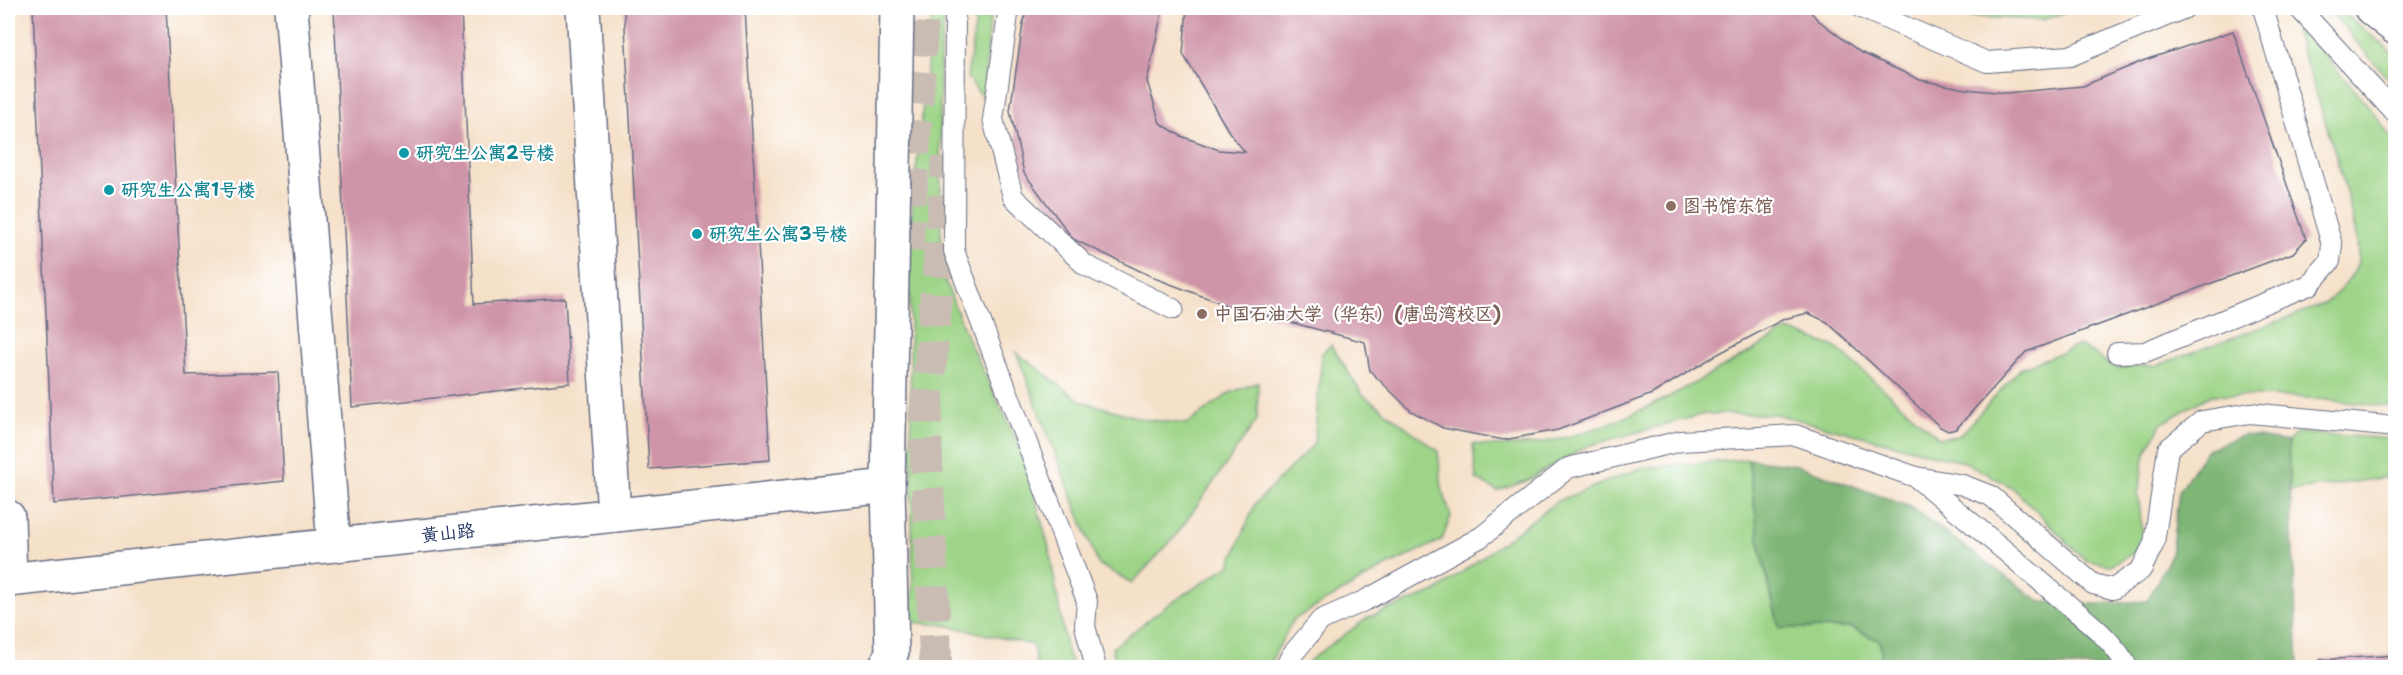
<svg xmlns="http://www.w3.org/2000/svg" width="2403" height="675" font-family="'Shantell Sans','LXGW WenKai TC',sans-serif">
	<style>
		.green { fill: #9dd487; stroke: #5c8272; stroke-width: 1.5 }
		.forest { fill: #7eb674; stroke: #4c7269; stroke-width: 1.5 }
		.building { fill: #cf94a8 }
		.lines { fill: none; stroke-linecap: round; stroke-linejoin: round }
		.secondary-tunnel { stroke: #c9bdb3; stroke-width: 33; stroke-dasharray: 33 16; stroke-linecap: butt }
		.lane-casing { stroke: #676d83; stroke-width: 22 }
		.street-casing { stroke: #676d83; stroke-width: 36 }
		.lane { stroke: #fff; stroke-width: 20 }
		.street { stroke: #fff; stroke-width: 33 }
		.culture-dot { fill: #0f9aa8; stroke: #fff; stroke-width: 2 }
		.education-dot { fill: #8d6e63; stroke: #fff; stroke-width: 2 }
		.labels { text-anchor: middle; stroke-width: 4.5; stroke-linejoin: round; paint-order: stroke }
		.culture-label { font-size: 18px; font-weight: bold; fill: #0d838f; stroke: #fff; text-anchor: start }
		.education-label { font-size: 18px; font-weight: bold; fill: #785e54; stroke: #fff; text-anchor: start }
		.street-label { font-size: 18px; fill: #1b2f5e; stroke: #fff }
	</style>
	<rect width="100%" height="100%" fill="#fff"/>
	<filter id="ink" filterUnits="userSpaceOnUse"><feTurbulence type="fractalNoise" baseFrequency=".0167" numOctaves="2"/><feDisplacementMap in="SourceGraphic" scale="12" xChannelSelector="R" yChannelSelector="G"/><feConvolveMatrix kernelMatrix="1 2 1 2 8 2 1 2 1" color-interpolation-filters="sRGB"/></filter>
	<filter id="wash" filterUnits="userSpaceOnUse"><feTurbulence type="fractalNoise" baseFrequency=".008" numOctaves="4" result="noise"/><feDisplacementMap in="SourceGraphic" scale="24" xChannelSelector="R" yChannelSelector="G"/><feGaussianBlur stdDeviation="1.35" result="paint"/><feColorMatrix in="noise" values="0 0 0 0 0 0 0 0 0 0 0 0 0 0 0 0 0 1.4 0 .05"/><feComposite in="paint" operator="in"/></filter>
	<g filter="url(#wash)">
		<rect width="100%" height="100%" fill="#f5e0c8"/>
		<!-- green -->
		<g class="green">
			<polygon points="933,8 946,8 940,49 941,270 966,335 1023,454 1049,548 1067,653 1074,667 1037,667 1033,645 945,625 913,622 909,241"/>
			<polygon points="978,8 991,8 983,98 967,77"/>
			<polygon points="1937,8 2078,8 2042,20 1954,16"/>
			<polygon points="2327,8 2338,8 2395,55 2395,86"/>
			<path d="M2290,16L2370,108L2395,143V407L2297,397L2211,395L2162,423L2145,453L2138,494L2143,537L2134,553L2111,565L2085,560L2013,488L1967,463L1776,414H1704L1587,446L1526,481L1497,491L1476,479L1473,444C1580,460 1699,380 1788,330L1835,347L1939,438L1959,436L2021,368L2080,345L2115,368L2158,365L2325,304C2337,292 2351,282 2357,265C2367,234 2304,57 2290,16Z"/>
			<polygon points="1331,345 1362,394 1438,451 1442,488 1451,516 1442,540 1381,569 1293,620 1268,667 1117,667 1112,648 1165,607 1230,565 1255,504 1314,444 1322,353"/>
			<polygon points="1016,352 1081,401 1143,419 1187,424 1230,393 1258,382 1257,420 1175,537 1132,583 1098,564"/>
			<polygon points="2297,433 2395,439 2395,476 2290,491 2288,442"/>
			<polygon points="1748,459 1760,547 1779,628 1852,628 1880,641 1882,667 1307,668 1310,660 1369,617 1435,592 1558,501 1641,468"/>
		</g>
		<!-- forest -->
		<polygon class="forest" points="2244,435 2288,442 2298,667 1882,667 1880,641 1852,628 1779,628 1760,547 1748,459 1797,465 1910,507 2041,602 2097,604 2147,601 2171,555 2179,491 2207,449"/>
		<g id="blocks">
			<!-- building -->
			<g class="building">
				<polygon points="33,8 166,8 186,375 278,372 284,481 54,504"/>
				<polygon points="334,8 461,8 474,304 565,298 570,383 352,407"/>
				<polygon points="624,8 745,8 770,460 649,469"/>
				<polygon points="1027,8 1163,8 1147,81 1160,123 1181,136 1219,150 1245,152 1229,132 1183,54 1187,8 1807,8 1818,20 1860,52 1920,80 1966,89 2005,93 2083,86 2145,60 2233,31 2306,239 2293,253 2026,352 1956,429 1948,431 1940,427 1827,322 1808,313 1784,319 1718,354 1652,394 1558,430 1504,440 1443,428 1411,411 1370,371 1365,342 1226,305 1157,279 1073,239 1024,173 1010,111 1023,24"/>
				<polygon points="2396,655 2396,668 2320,668 2320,660"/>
			</g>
		</g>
	</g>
	<g filter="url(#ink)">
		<use href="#blocks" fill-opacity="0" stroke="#676d83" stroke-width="1.5"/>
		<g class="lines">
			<!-- secondary-tunnel -->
			<g class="secondary-tunnel">
				<polyline points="907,251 923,8"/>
				<polyline points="936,668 925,428 948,158"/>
			</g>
			<defs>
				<g id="lane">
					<polyline points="955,8 954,251 1087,601 1085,626 1096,668"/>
					<polyline points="1009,8 993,119 1013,197 1085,265 1173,309"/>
					<polyline points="1861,8 1987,62 2070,56 2185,8"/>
					<polyline points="2299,8 2396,114"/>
					<polyline points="2117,353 2145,352 2309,285 2330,261 2332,245 2263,8"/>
					<path d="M1918,479C1964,516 2009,554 2053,592C2079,615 2112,637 2128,668"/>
					<polyline points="1285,668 1291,656 1321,620 1366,600 1481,537 1568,468 1681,441 1795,435 1916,477 1963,485 1991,496 2093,584 2113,589 2141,570 2154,543 2168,449 2202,421 2250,413 2396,427"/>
				</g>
				<g id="street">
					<polyline points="291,8 334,545"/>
					<polyline points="583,8 614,515"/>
					<polyline points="2371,8 2396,28"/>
					<polyline points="8,517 10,580"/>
					<polyline points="8,580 888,486"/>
					<polyline points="885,668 892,652 888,486 897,8"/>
				</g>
			</defs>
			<!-- lane casing -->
			<use href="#lane" class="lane-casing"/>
			<!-- street casing -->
			<use href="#street" class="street-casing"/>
			<!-- lane -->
			<use href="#lane" class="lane"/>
			<!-- street -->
			<use href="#street" class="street"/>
		</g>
	</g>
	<!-- markers -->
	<g class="culture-dot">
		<circle cx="404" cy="153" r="6"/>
		<circle cx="109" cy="190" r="6"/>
		<circle cx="697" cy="234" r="6"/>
	</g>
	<g class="education-dot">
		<circle cx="1671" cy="206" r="6"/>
		<circle cx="1202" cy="314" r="6"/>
	</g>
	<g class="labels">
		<!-- culture labels -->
		<g class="culture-label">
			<text x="416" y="159">研究生公寓2号楼</text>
			<text x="121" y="196">研究生公寓1号楼</text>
			<text x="709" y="240">研究生公寓3号楼</text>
		</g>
		<!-- education labels -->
		<g class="education-label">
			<text x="1683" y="212">图书馆东馆</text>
			<text x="1214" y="320">中国石油大学（华东）(唐岛湾校区)</text>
		</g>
		<!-- street labels -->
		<g class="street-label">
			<text transform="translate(448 533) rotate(-6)" y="6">黄山路</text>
		</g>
	</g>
	<!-- margin -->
	<rect width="2403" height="675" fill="none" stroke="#fff" stroke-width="30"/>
</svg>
